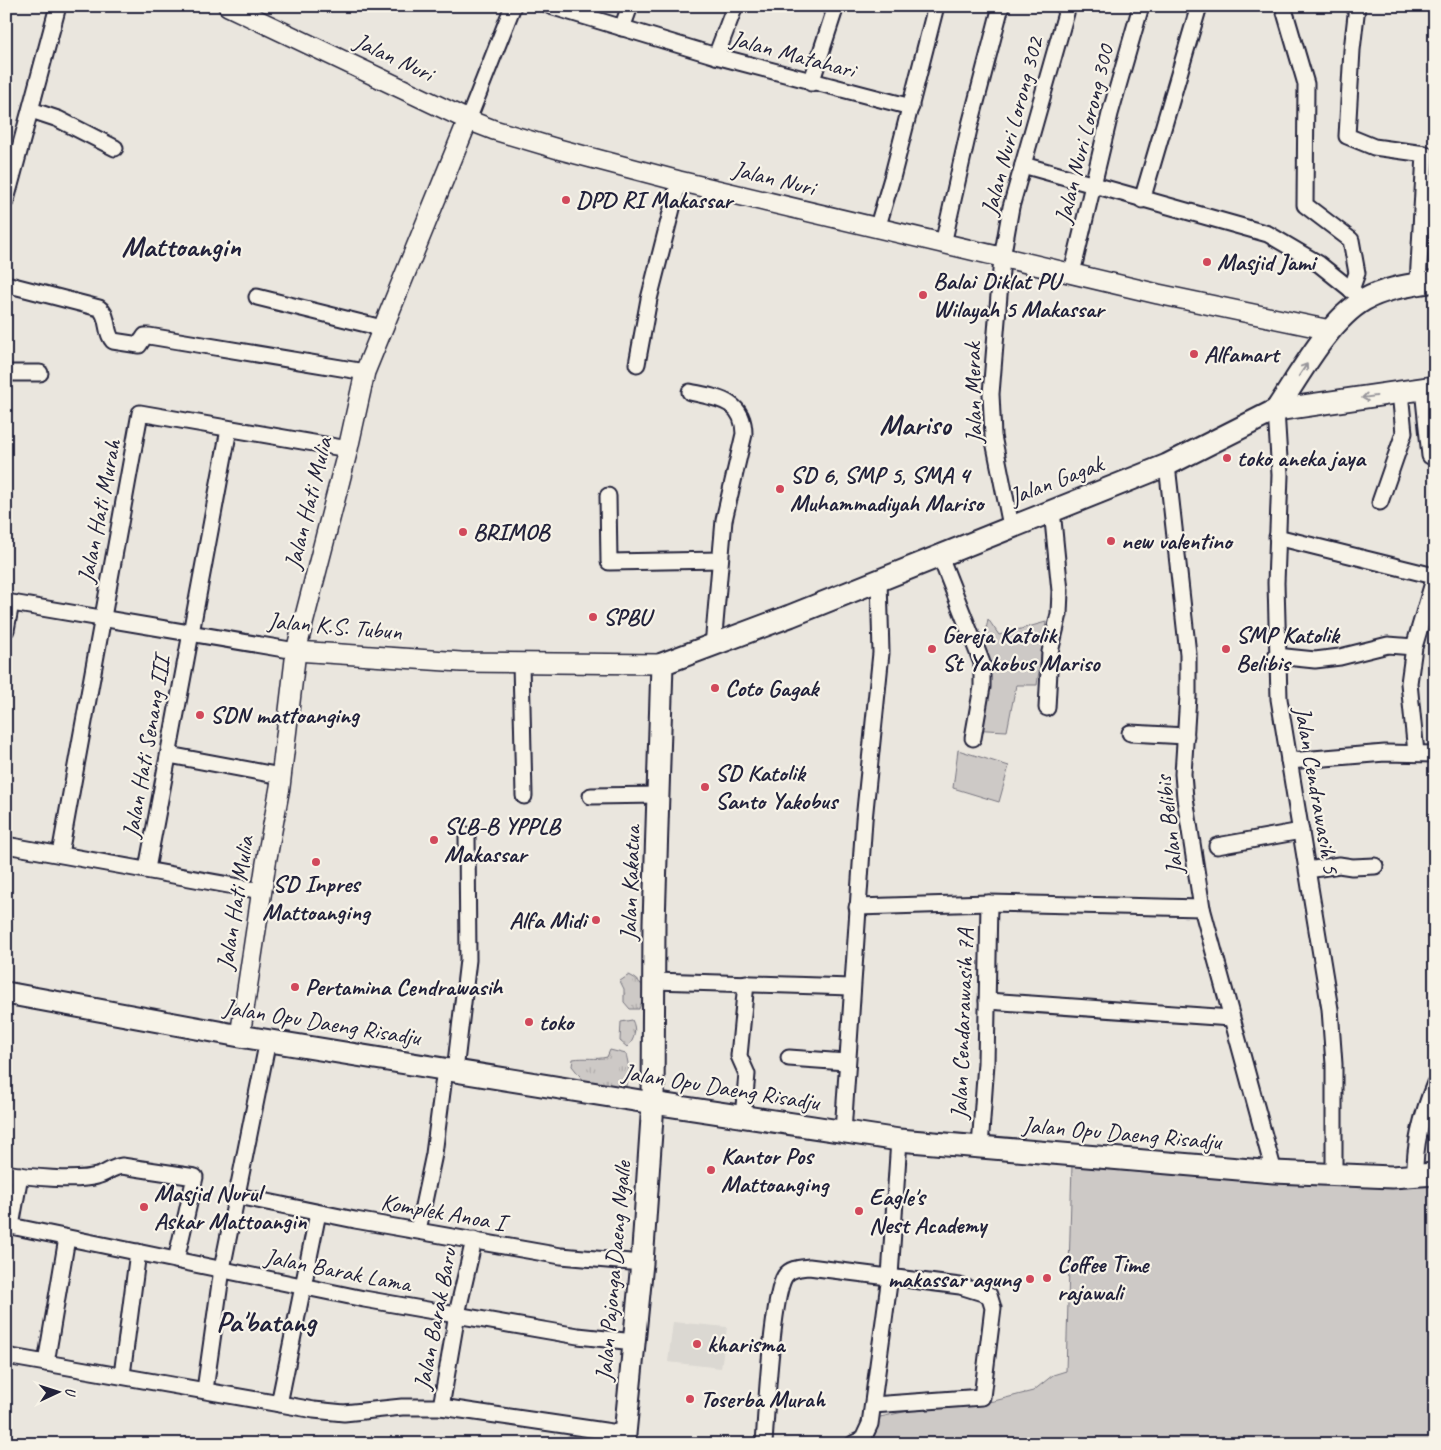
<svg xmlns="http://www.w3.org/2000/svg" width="1441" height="1450" font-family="Caveat,sans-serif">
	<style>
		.built { fill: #dbd8d2 }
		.grass { fill: url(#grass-tufts); stroke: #787680 }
		.garden { fill: #cdc9c6; stroke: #787680 }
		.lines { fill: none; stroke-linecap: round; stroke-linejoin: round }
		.minor-casing { stroke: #22223b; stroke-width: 19 }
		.tertiary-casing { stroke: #22223b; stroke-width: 22 }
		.secondary-casing { stroke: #22223b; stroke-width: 25 }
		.minor { stroke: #f7f3e8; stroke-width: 15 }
		.tertiary { stroke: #f7f3e8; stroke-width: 19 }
		.secondary { stroke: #f7f3e8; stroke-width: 21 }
		.oneway { stroke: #97959a }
		.poi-dot { fill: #d1495b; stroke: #f7f3e8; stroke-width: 2 }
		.labels { text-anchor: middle; stroke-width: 4.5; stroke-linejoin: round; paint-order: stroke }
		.street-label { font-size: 24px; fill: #22223b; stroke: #f7f3e8 }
		.poi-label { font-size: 24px; font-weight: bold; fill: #22223b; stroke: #f7f3e8; text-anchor: start }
		.district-label { font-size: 29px; font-weight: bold; fill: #22223b; stroke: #f7f3e8 }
	</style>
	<defs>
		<pattern id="grass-tufts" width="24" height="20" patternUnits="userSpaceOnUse" patternTransform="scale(1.25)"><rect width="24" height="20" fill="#cdc9c6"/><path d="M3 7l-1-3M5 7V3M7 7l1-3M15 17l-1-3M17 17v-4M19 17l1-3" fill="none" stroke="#b0acab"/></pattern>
	</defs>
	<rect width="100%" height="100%" fill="#eae6de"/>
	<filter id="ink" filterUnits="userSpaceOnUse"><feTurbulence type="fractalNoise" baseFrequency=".02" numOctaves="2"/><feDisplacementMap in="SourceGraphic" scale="10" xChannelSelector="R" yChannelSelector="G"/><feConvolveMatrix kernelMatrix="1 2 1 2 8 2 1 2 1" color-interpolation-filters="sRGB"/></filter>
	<g filter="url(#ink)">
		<!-- built -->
		<polygon class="built" points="673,1322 727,1327 721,1368 668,1362"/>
		<!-- grass -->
		<g class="grass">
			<path d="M629,975C646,983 646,992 639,1009H630L624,1002V989L620,981Z"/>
			<path d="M632,1020C637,1029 635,1040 627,1047L620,1041L621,1022Z"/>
			<path d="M610,1050L626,1054C629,1066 632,1080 623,1090L587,1085L572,1066L573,1059C585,1057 596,1060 607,1057Z"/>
		</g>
		<!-- garden -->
		<g class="garden">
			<polygon points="988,619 999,635 1046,622 1037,685 1016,685 1007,731 968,729"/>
			<polygon points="958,750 1009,766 999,802 953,788"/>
			<path d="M1072,1165C1193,1180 1313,1183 1435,1187V1444H861V1421L913,1410L994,1401L1033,1391L1053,1375L1066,1371Z"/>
		</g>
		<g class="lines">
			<defs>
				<g id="minor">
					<polyline points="550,6 716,56 911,107"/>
					<polyline points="1357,6 1352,50 1347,136 1374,147 1425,154 1418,284"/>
					<polyline points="1284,9 1306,84 1305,205 1351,240 1357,273 1351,290"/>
					<polyline points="622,28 630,6"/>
					<polyline points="716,56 735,6"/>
					<polyline points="811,83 836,6"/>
					<polyline points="31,110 58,119 115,148"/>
					<polyline points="468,120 513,6"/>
					<polyline points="1023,165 1268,234 1319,264 1364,300"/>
					<polyline points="6,200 58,6"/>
					<polyline points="1142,200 1199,6"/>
					<polyline points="877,229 892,178 936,6"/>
					<polyline points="943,244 969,129 1001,6"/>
					<polyline points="1072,273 1110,114 1141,6"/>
					<path d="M6,284L99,308C110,316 104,331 113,341L139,345L145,336H149L365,372"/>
					<polyline points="257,297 382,328"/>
					<polyline points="637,364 649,299 679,181"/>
					<polyline points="6,373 40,373"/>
					<polyline points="1423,389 1430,456 1435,456"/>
					<path d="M690,392C717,398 744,400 744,434L724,520L713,646"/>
					<polyline points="1276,410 1280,475 1276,583 1279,699 1330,1009 1334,1064 1334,1175"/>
					<polyline points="1167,465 1188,654 1188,696 1183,774 1185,798 1202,908 1274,1172"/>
					<polyline points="608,496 609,562 720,560"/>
					<polyline points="1380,502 1404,433 1400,392"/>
					<polyline points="1011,526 993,436 991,394 1002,258 1011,207 1068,6"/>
					<polyline points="1277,537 1434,576"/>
					<polyline points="940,556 982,663 982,687 973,738"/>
					<polyline points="6,602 296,651"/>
					<polyline points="6,630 11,603"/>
					<polyline points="1276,656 1315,660 1340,657 1388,645 1414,647"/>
					<polyline points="521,663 524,796"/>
					<polyline points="1047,708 1050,652 1059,614 1060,591 1052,510"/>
					<polyline points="1130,733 1186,736"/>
					<polyline points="1416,753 1409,683 1414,647 1435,576"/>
					<polyline points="169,755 281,776"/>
					<polyline points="1289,761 1385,753 1435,754"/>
					<polyline points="591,796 659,795"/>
					<polyline points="6,845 262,891"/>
					<polyline points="1217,846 1301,831"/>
					<polyline points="60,854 140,413 348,449"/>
					<polyline points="147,869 229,429"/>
					<polyline points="1308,870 1339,865 1352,867 1375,866"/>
					<polyline points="857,907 989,903 1202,908"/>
					<polyline points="654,981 851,987"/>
					<polyline points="987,1001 1231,1018"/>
					<polyline points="789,1058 846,1062"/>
					<polyline points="455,1071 468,960 467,835"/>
					<polyline points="743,1117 747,1074 739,1056 746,983"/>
					<polyline points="843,1132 864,820 881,653 879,580"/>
					<polyline points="980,1147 986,1063 989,903"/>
					<path d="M6,1173C28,1177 76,1182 97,1176C106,1174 112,1167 122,1166L195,1177L176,1260"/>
					<path d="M1415,1176C1414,1144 1423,1112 1435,1083"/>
					<polyline points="238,1196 355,1220 561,1256 642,1263"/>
					<polyline points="6,1225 364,1299 578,1336 634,1342"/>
					<polyline points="11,1226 20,1175"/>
					<polyline points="418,1230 434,1154 445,1069"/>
					<polyline points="6,1356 314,1410 344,1413 402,1407 441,1407 625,1434"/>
					<polyline points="46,1363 67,1238"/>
					<polyline points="122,1375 138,1252"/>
					<polyline points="205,1390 222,1269 268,1040"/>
					<polyline points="279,1404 318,1213"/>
					<polyline points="441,1407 457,1314 474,1240"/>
					<path d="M764,1444C766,1414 772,1296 785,1276C790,1268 801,1268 809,1267L960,1286L989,1295L993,1308L982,1397L873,1405"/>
					<polyline points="853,1444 863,1439 870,1424 890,1276 899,1140"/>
				</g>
				<g id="tertiary">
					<polyline points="228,6 468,120 494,130 558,149 679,181 1158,294 1330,330"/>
					<polyline points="296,651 461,662 662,664"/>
					<polyline points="240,1036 266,863 280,787 296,651 348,449 365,372 468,120"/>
				</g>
				<g id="secondary">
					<path d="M1276,410C1299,376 1328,321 1364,300C1385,288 1412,285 1435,281"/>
					<polyline points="6,993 240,1036 653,1103 899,1140 1274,1172 1392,1177 1435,1174"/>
					<polyline points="624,1444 642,1263 653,1103 654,923 662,664 790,616 1167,465 1276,410 1435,387"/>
				</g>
			</defs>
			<!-- minor casing -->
			<use href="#minor" class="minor-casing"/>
			<!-- tertiary casing -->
			<use href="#tertiary" class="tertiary-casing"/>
			<!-- secondary casing -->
			<use href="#secondary" class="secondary-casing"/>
			<!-- minor -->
			<use href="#minor" class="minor"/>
			<!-- tertiary -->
			<use href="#tertiary" class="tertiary"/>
			<!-- secondary -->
			<use href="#secondary" class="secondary"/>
		</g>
		<!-- one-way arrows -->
		<defs><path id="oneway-shaft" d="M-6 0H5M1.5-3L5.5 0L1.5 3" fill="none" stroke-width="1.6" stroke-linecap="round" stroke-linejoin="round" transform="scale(1.25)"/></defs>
		<g class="oneway">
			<use href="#oneway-shaft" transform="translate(1303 370) rotate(-56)"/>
			<use href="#oneway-shaft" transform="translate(1369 397) rotate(172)"/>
		</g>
	</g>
	<!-- markers -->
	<g class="poi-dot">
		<circle cx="566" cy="200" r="5"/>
		<circle cx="1207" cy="262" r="5"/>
		<circle cx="923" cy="295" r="5"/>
		<circle cx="1194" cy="354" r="5"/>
		<circle cx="1227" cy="458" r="5"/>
		<circle cx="780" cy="489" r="5"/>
		<circle cx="463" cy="532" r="5"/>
		<circle cx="1111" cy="541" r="5"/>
		<circle cx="593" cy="617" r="5"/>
		<circle cx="932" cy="649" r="5"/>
		<circle cx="1226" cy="649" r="5"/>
		<circle cx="715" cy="688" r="5"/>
		<circle cx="200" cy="715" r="5"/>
		<circle cx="705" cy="787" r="5"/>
		<circle cx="434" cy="840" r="5"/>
		<circle cx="316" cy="862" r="5"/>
		<circle cx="596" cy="920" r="5"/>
		<circle cx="295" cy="987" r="5"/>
		<circle cx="529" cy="1022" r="5"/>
		<circle cx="711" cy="1170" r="5"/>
		<circle cx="144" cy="1207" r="5"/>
		<circle cx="859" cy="1211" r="5"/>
		<circle cx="1047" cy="1278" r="5"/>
		<circle cx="1030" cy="1279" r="5"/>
		<circle cx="697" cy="1344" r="5"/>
		<circle cx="690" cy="1399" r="5"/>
	</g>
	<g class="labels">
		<!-- street labels -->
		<g class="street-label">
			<text transform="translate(793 54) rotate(15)" y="8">Jalan Matahari</text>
			<text transform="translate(394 57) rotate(25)" y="8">Jalan Nuri</text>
			<text transform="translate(1012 126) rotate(-75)" y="8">Jalan Nuri Lorong 302</text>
			<text transform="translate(1084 134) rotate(-76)" y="8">Jalan Nuri Lorong 300</text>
			<text transform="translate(774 178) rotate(14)" y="8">Jalan Nuri</text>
			<text transform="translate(973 393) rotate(-91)" y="8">Jalan Merak</text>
			<text transform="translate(1056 480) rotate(-21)" y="8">Jalan Gagak</text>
			<text transform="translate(308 503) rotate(-76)" y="8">Jalan Hati Mulia</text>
			<text transform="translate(99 511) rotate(-79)" y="8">Jalan Hati Murah</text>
			<text transform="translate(335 626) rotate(5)" y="8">Jalan K.S. Tubun</text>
			<text transform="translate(146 747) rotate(-80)" y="8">Jalan Hati Senang III</text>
			<text transform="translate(1317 790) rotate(80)" y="8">Jalan Cendrawasih 5</text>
			<text transform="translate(1169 825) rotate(-97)" y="8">Jalan Belibis</text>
			<text transform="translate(630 883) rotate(-88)" y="8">Jalan Kakatua</text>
			<text transform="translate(235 903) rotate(-81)" y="8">Jalan Hati Mulia</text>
			<text transform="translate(322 1022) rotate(9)" y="8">Jalan Opu Daeng Risadju</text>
			<text transform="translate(962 1024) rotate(-88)" y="8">Jalan Cendarawasih 7A</text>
			<text transform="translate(721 1087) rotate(9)" y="8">Jalan Opu Daeng Risadju</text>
			<text transform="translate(1122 1133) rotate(5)" y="8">Jalan Opu Daeng Risadju</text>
			<text transform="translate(443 1212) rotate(10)" y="8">Komplek Anoa I</text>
			<text transform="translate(338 1270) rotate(11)" y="8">Jalan Barak Lama</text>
			<text transform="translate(613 1271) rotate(-85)" y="8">Jalan Pajonga Daeng Ngalle</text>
			<text transform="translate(435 1319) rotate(-79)" y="8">Jalan Barak Baru</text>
		</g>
		<!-- poi labels -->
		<g class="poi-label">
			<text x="576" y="208">DPD RI Makassar</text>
			<text x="1217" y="270">Masjid Jami</text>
			<text x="933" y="289">Balai Diklat PU<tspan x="933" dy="28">Wilayah 5 Makassar</tspan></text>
			<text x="1204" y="362">Alfamart</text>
			<text x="1237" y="466">toko aneka jaya</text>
			<text x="790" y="483">SD 6, SMP 5, SMA 4<tspan x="790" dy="28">Muhammadiyah Mariso</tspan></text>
			<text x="473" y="540">BRIMOB</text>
			<text x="1121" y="549">new valentino</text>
			<text x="603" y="625">SPBU</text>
			<text x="942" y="643">Gereja Katolik<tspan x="942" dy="28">St Yakobus Mariso</tspan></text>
			<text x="1236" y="643">SMP Katolik<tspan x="1236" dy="28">Belibis</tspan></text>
			<text x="725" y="696">Coto Gagak</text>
			<text x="210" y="723">SDN mattoanging</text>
			<text x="715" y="781">SD Katolik<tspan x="715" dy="28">Santo Yakobus</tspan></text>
			<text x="444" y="834">SLB-B YPPLB<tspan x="444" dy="28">Makassar</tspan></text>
			<text x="316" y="892" text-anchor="middle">SD Inpres<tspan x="316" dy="28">Mattoanging</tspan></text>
			<text x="586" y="928" text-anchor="end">Alfa Midi</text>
			<text x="305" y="995">Pertamina Cendrawasih</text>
			<text x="539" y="1030">toko</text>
			<text x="721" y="1164">Kantor Pos<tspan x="721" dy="28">Mattoanging</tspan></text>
			<text x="154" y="1201">Masjid Nurul<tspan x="154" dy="28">Askar Mattoangin</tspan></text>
			<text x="869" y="1205">Eagle's<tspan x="869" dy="28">Nest Academy</tspan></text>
			<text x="1057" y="1272">Coffee Time<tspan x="1057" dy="28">rajawali</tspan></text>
			<text x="1020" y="1287" text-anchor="end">makassar agung</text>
			<text x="707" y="1352">kharisma</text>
			<text x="700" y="1407">Toserba Murah</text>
		</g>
		<!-- district labels -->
		<g class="district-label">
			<text x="181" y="256">Mattoangin</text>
			<text x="915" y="434">Mariso</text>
			<text x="266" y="1331">Pa'batang</text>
		</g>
	</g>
	<!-- margin -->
	<rect width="1441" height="1450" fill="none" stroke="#f7f3e8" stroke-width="25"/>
	<rect x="12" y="12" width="1416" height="1425" fill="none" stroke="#22223b" stroke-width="2" filter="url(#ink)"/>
	<!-- north arrow -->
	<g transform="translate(58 1392) rotate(86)" stroke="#f7f3e8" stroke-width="4" paint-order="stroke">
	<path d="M0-4L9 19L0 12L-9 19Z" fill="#22223b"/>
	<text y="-8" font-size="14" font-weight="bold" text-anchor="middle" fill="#22223b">U</text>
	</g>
</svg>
